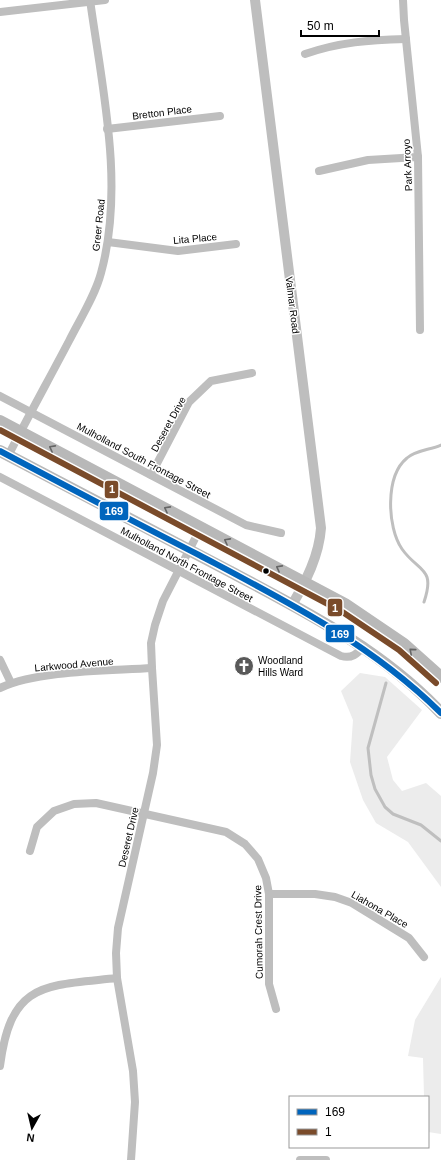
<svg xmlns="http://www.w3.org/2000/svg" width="441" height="1160" font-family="Arial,sans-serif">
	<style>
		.green { fill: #ececec }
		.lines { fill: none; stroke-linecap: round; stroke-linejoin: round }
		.stream { stroke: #bfbfbf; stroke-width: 3 }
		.minor { stroke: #bebebe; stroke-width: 8 }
		.tertiary { stroke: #bebebe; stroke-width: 10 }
		.secondary { stroke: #b8b8b8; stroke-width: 12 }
		.bus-1-casing { stroke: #fff; stroke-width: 9 }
		.bus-2-casing { stroke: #fff; stroke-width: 9 }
		.bus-1 { stroke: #0065bd; stroke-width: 6 }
		.bus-2 { stroke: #7a4b2a; stroke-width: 6 }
		.oneway { stroke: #656565 }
		.bus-dot { fill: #000; stroke: #fff; stroke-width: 1.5 }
		.labels { text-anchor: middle; stroke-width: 3; stroke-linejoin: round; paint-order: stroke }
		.street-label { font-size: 10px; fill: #000; stroke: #fff }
		.poi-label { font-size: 10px; fill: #000; stroke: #fff; text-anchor: start }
		.line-badge { stroke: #fff; stroke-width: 1.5 }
		.badge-label { font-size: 11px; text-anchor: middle; font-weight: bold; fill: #fff }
	</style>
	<rect width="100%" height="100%" fill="#fff"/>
	<!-- green -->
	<g class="green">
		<polygon points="360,673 385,677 422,710 387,757 393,780 402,791 426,783 441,796 441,887 408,842 376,823 363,800 350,762 353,720 341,691"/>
		<polygon points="441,977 441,1134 428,1132 428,1097 424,1097 423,1058 408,1056 415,1020"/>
	</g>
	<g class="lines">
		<!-- stream -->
		<g class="stream">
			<path d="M424,602C436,567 418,572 402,549C387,527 385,476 407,458C416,450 430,450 441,445"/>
			<polyline points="386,683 368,748 371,775 375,789 385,807 393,814 421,825 441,841"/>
		</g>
		<!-- minor -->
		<g class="minor">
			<polyline points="403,0 404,20 418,157 420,330"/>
			<polyline points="0,12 105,0"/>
			<path d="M305,54C340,42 369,40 406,39"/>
			<polyline points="107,129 220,116"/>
			<polyline points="319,171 368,160 418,157"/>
			<polyline points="108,242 178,251 236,244"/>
			<polyline points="0,396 246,525 281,533"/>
			<path d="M8,456C28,417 49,379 69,341C80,319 95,296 101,273C125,186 102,87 90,0"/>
			<polyline points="151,475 189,402 211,381 252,373"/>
			<path d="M0,477L341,656C352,659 357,654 364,646"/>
			<polyline points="0,660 11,683"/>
			<path d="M0,688C39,670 108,671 152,668"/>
			<polyline points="30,851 37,827 54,811 74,804 96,803 226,832 245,844 258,859 266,878 269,894 269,984 276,1009"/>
			<polyline points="269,894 315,894 335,897 352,903 409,938 424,957"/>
			<path d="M0,1066C11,981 44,986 117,978"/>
			<polyline points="131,1160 135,1102 133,1071 117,978 116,953 118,928 153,773 157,745 152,668 151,643 155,625 163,601 201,527"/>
			<polyline points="300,1160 326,1160"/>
		</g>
		<!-- tertiary -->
		<path class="tertiary" d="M255,0L321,528C319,556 306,581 292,605"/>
		<!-- secondary -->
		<g class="secondary">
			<polyline points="0,421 345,604 404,644 441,677"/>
			<path d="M0,451C77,492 154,532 231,572C306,612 382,650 441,713"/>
		</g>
		<defs>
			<path id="bus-1" d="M0,451C66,486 132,521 199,555C286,601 370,643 441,713"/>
			<polyline id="bus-2" points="0,430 341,611 399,650 436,683"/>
		</defs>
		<!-- bus-1 casing -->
		<use href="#bus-1" class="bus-1-casing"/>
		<!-- bus-2 casing -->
		<use href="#bus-2" class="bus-2-casing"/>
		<!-- bus-1 -->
		<use href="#bus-1" class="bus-1"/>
		<!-- bus-2 -->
		<use href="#bus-2" class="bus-2"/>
	</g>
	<!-- one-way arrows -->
	<defs><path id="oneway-chevron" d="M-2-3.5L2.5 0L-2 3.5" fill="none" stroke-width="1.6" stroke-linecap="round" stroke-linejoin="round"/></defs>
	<g class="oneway">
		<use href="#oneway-chevron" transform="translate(52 448) rotate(-152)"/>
		<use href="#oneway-chevron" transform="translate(167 509) rotate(-152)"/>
		<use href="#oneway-chevron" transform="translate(227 541) rotate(-152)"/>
		<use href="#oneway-chevron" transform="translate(279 568) rotate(-152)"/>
		<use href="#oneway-chevron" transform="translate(412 651) rotate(-139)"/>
	</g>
	<!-- icons -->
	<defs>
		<symbol id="church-disc" viewBox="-11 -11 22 22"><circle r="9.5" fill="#595959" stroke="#fff"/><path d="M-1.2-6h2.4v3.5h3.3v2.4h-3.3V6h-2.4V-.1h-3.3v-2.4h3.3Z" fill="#fff"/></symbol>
	</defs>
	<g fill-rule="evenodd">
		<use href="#church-disc" x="233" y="655" width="22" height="22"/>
	</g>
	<!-- markers -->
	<circle class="bus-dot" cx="266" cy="571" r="3.5"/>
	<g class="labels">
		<!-- street labels -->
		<g class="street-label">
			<text transform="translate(162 112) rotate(-7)" y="4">Bretton Place</text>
			<text transform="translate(407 165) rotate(-93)" y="4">Park Arroyo</text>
			<text transform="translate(98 225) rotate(-84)" y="4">Greer Road</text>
			<text transform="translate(195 238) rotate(-5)" y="4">Lita Place</text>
			<text transform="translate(293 305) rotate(83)" y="4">Valmar Road</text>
			<text transform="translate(168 424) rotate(-61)" y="4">Deseret Drive</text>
			<text transform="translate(144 460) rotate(28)" y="4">Mulholland South Frontage Street</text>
			<text transform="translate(187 564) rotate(28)" y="4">Mulholland North Frontage Street</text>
			<text transform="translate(74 664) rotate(-5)" y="4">Larkwood Avenue</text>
			<text transform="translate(128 837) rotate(-77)" y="4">Deseret Drive</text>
			<text transform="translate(380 909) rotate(30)" y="4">Liahona Place</text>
			<text transform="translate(258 932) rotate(-91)" y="4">Cumorah Crest Drive</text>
		</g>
		<!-- poi labels -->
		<g class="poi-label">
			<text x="258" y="664">Woodland<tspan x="258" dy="12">Hills Ward</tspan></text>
		</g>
	</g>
	<g class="line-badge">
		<rect x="104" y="480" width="15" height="19" rx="4" fill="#7a4b2a"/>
		<rect x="99" y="501" width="30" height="20" rx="4" fill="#0065bd"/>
		<rect x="327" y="598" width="16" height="19" rx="4" fill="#7a4b2a"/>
		<rect x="325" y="624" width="30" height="19" rx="4" fill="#0065bd"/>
	</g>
	<g class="badge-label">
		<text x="112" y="493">1</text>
		<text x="114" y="515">169</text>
		<text x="335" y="612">1</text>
		<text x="340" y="638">169</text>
	</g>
	<!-- legend -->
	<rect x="289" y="1096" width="140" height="52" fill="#ffffff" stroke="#999999"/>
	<rect x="297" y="1109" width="20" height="6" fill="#0065bd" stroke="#999999"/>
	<text x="325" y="1116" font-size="12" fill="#000000">169</text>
	<rect x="297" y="1129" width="20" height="6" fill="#7a4b2a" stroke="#999999"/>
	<text x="325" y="1136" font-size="12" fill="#000000">1</text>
	<!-- north arrow -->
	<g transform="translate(32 1128) rotate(188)" stroke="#ffffff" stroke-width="3" paint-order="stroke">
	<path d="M0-3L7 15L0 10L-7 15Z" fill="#000000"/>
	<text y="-6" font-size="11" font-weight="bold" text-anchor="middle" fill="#000000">N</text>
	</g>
	<!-- scale -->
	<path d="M301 30v6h78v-6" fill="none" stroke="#000000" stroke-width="2"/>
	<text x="307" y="30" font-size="12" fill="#000000" stroke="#ffffff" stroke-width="3" paint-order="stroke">50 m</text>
</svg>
